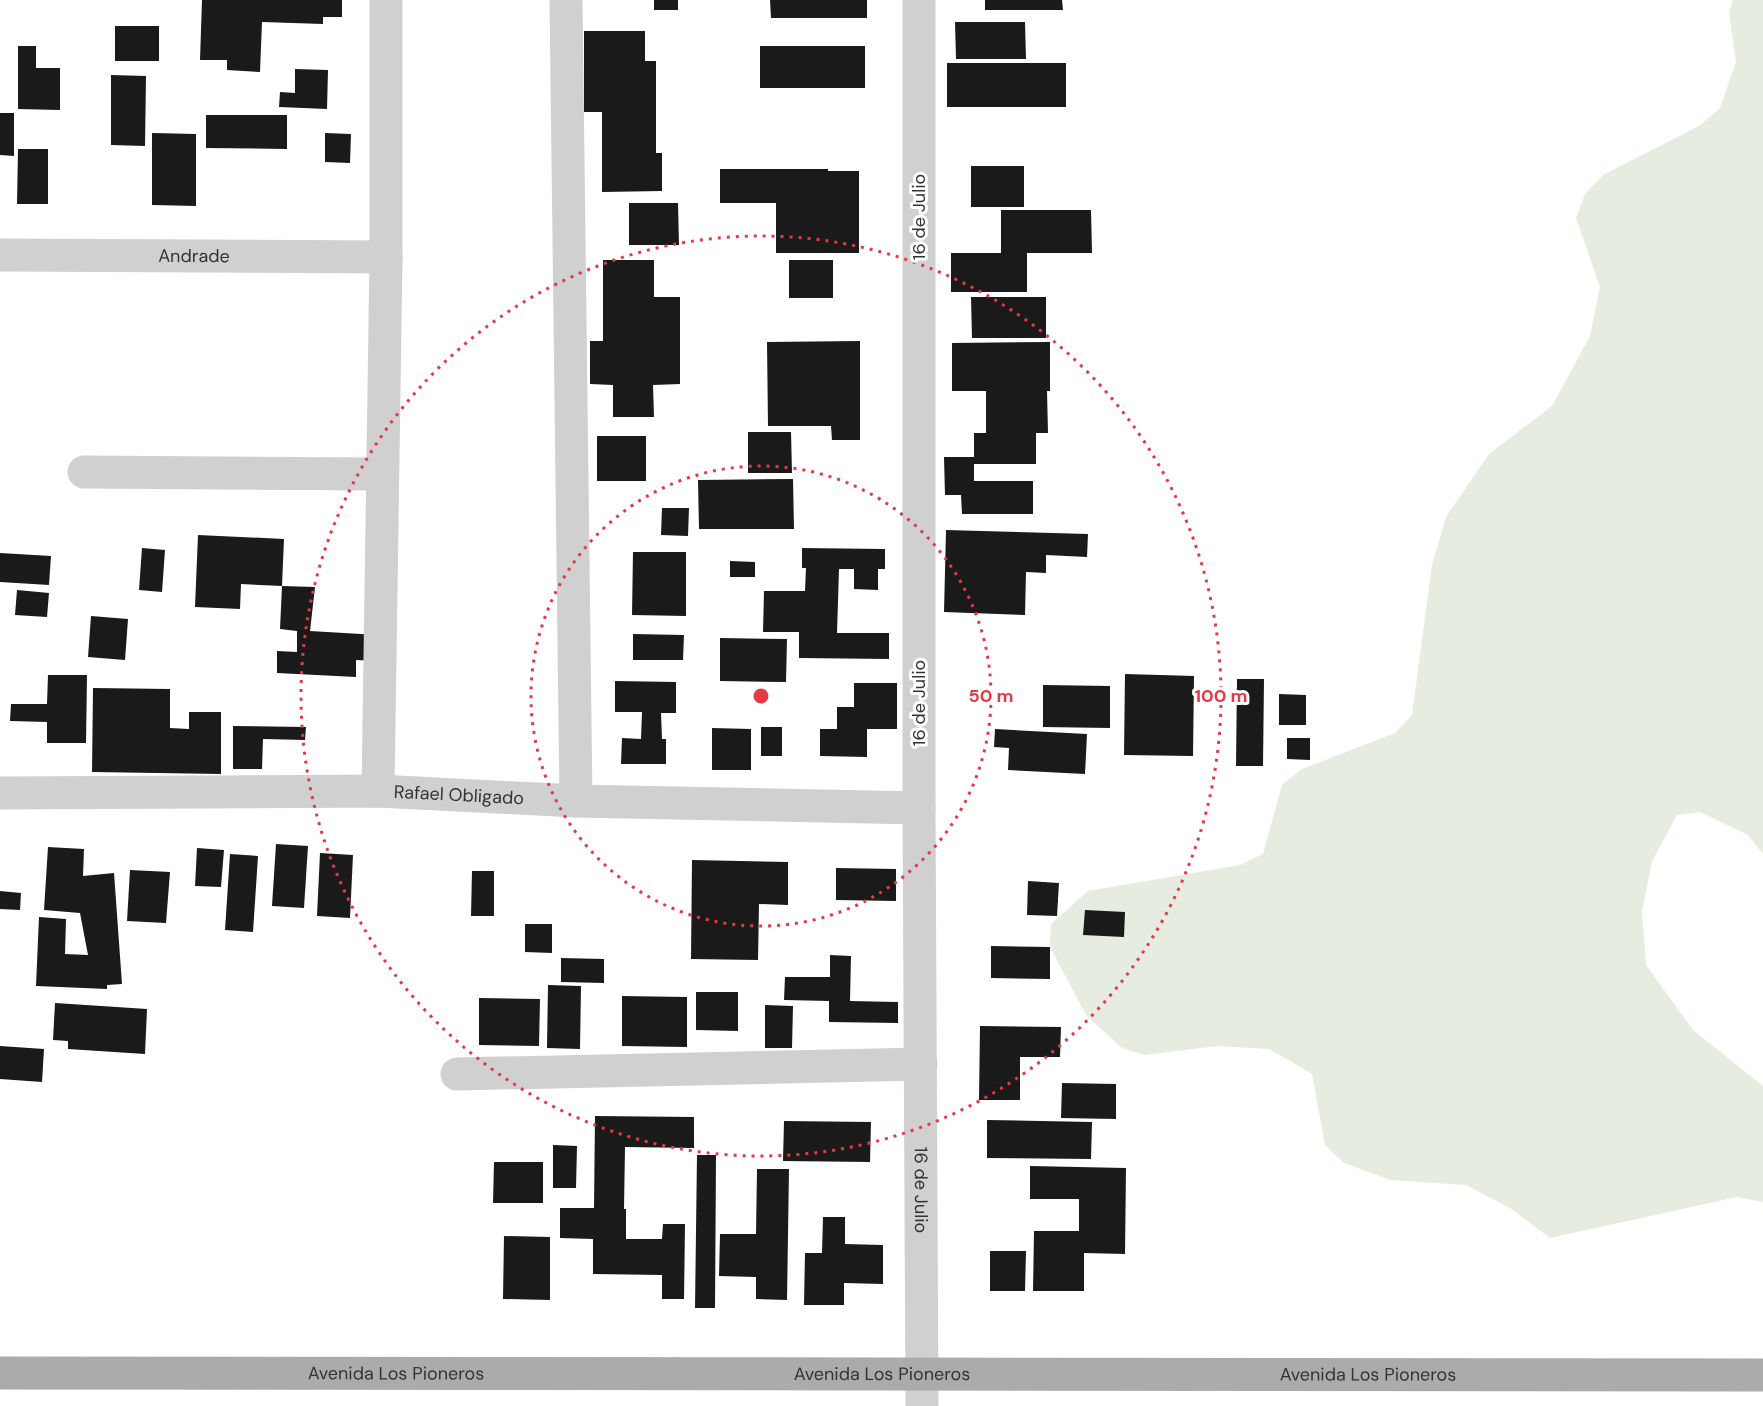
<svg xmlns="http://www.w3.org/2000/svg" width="1763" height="1406" font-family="'DM Sans',sans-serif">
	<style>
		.green { fill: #e6ecdf }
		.building { fill: #1a1a1a }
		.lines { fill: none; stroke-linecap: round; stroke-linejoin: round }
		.minor { stroke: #d0d0d0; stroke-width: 33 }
		.major { stroke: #ababab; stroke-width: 33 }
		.ring { fill: none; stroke: #e63946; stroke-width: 3; stroke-dasharray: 3 6 }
		.labels { text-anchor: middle; stroke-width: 6; stroke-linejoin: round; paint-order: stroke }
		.street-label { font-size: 18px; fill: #333; stroke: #fff }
		.centre { fill: #e63946; stroke: #fff; stroke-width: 3 }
		.ring-label { font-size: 18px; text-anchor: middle; font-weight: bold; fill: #e63946; stroke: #fff; stroke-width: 6; stroke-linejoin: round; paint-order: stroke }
	</style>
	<rect width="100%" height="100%" fill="#fff"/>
	<!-- green -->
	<polygon class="green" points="1733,0 1763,0 1763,854 1748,835 1700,812 1677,815 1652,861 1642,912 1646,965 1693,1030 1763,1086 1763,1202 1737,1197 1550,1238 1510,1208 1466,1185 1391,1180 1344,1163 1325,1145 1312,1074 1269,1049 1218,1046 1144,1055 1122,1048 1086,1015 1050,947 1051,924 1088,891 1240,865 1263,854 1282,785 1302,769 1395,733 1412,715 1432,565 1446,517 1489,454 1552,406 1590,336 1600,287 1576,218 1585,194 1603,175 1699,126 1720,108 1736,62 1729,12"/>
	<!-- building -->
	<g class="building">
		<polygon points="202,0 342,0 342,17 323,17 323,24 262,22 260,72 227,70 227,60 200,60"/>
		<rect x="654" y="0" width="24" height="10"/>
		<polygon points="770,0 867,0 867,18 771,18"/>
		<polygon points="985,0 1062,0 1063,10 985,10"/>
		<polygon points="955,22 1025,22 1026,59 956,59"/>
		<rect x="115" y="26" width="44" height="35"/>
		<polygon points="584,31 645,31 645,61 656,61 656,153 662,153 662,191 602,192 602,112 584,112"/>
		<polygon points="18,46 36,46 36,68 60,68 60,110 18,109"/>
		<rect x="760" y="46" width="105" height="42"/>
		<rect x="947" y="63" width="119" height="44"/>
		<polygon points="295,69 328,70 327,109 279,107 280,92 295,93"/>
		<polygon points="111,75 146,76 145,146 111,145"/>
		<polygon points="0,113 14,113 14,156 0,155"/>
		<polygon points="206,115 287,115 287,149 206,148"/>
		<polygon points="152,133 196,134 196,206 152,205"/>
		<polygon points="325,133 351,134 350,163 325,162"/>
		<polygon points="18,149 48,149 48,204 17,204"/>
		<rect x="971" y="166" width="53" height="41"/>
		<polygon points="720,169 828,169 828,171 859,171 859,253 776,253 776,203 720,203"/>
		<polygon points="629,203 678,203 679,245 629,245"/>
		<polygon points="1001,210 1091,210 1092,253 1027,253 1027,292 951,292 951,253 1001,253"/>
		<polygon points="603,260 654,260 654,297 680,297 680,384 653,385 654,417 613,417 613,385 590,384 590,341 603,341"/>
		<rect x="789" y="260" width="44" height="38"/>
		<polygon points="971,297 1046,297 1046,338 972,338"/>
		<polygon points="860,341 860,440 832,440 831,426 768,426 767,342"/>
		<polygon points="1050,342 1050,391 1047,391 1048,433 1036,433 1036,464 974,464 974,481 1033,481 1033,514 962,514 961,495 945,495 944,457 974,457 974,433 986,433 986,391 952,391 952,343"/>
		<polygon points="748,432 791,432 792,473 748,473"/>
		<rect x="597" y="436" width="49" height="45"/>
		<polygon points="793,479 794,529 699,529 698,480"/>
		<polygon points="662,508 689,508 688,536 661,535"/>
		<polygon points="946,530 1088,534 1087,557 1046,555 1046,573 1026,572 1025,615 944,612"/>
		<polygon points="198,535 284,539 282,586 241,584 240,609 195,607"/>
		<polygon points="142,548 165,550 162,592 139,590"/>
		<polygon points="802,548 885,549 885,569 878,569 878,590 854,589 854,569 839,569 837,633 889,633 889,659 799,658 799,632 763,632 764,591 805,591 806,568 802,568"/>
		<polygon points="633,552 686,552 686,616 632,615"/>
		<polygon points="0,553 51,556 49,585 0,582"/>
		<polygon points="730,561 755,562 755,577 730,577"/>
		<polygon points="282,586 315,587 310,631 378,635 377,661 356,660 356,677 277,673 277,651 297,652 297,631 280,629"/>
		<polygon points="17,590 49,593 47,617 15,615"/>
		<polygon points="91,616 128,619 125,660 88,657"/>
		<polygon points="633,634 684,635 683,660 633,660"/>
		<polygon points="720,638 787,639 786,682 720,681"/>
		<polygon points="1125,674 1194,676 1193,756 1124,755"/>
		<polygon points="48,675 87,675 86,743 47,743 47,722 10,721 11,704 47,704"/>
		<polygon points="1237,679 1264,679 1263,766 1236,766"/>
		<polygon points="615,681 676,682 676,713 661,713 662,739 666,739 666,764 621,764 622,738 641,739 642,712 615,712"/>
		<polygon points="854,683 897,683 897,729 867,729 867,757 820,756 820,729 837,729 837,707 854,707"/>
		<polygon points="1043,685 1110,686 1110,728 1043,727"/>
		<polygon points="93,688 170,689 170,728 189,729 189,712 221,712 221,774 92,772"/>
		<polygon points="1279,694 1306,695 1306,725 1279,725"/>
		<polygon points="233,726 306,727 305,740 263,739 262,769 233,769"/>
		<rect x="761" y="727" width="21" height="29"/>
		<polygon points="712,728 751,729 751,770 712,770"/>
		<polygon points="995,729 1087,734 1085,774 1008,770 1009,748 994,747"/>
		<polygon points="1287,738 1310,738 1310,760 1287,759"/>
		<polygon points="276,844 308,846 304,908 272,906"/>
		<polygon points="48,847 84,849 83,876 114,873 122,984 107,985 107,989 36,986 39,917 66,919 65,954 88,955 80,913 44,910"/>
		<polygon points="197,848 224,850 221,887 195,886"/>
		<polygon points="320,853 353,855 350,918 317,916"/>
		<polygon points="230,854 258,856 253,932 225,930"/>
		<polygon points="692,860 788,862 788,905 759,904 758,960 691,959"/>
		<polygon points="836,868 896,869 896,901 836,900"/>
		<polygon points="130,870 170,872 166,923 127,921"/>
		<polygon points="472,871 494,871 494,916 471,916"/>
		<polygon points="1028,881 1059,883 1057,916 1027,915"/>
		<polygon points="0,891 21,893 20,910 0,909"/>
		<polygon points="1085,910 1125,912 1124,937 1083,935"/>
		<polygon points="525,924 552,924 552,953 525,952"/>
		<polygon points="991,946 1050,947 1050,979 991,978"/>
		<polygon points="830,955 851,956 850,1001 898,1002 898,1023 829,1022 829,1001 784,1000 785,977 830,977"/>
		<polygon points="561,958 604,959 604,983 561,982"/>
		<polygon points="548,985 581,986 580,1049 547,1048"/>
		<polygon points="696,992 738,992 738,1031 696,1030"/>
		<polygon points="622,996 687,997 687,1047 622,1046"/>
		<polygon points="479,998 540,999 539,1046 479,1045"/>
		<polygon points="55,1003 147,1009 145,1054 68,1049 68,1041 53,1040"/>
		<polygon points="765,1005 793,1006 792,1048 765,1048"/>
		<polygon points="980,1026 1061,1027 1060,1057 1020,1057 1020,1100 979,1100"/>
		<polygon points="0,1046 44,1049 42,1082 0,1079"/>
		<polygon points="1062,1083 1116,1084 1116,1119 1061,1118"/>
		<polygon points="595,1116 694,1117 694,1148 625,1147 624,1209 626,1209 626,1239 662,1239 663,1224 685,1224 684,1299 662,1299 662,1275 593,1274 593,1239 560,1238 560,1208 594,1208"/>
		<polygon points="987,1120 1092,1122 1091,1159 987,1158"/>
		<polygon points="784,1121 871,1122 870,1162 783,1161"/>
		<polygon points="553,1145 577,1146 576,1188 553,1188"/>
		<polygon points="697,1155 716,1155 715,1308 695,1308"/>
		<polygon points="494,1162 543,1162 543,1203 493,1203"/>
		<polygon points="1030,1166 1126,1168 1125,1254 1084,1253 1084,1291 1033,1291 1034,1231 1079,1231 1079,1199 1030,1199"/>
		<polygon points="757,1169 789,1169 787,1300 756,1299 756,1277 719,1276 720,1234 756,1234"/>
		<polygon points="823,1217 845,1217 845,1244 883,1245 883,1284 844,1283 844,1305 804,1305 805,1253 822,1253"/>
		<polygon points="504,1236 550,1237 550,1300 503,1299"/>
		<polygon points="990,1251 1026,1251 1025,1291 990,1291"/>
	</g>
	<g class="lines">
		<!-- minor -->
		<g class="minor">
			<polyline points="566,0 576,801"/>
			<path id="s1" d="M919,0V808L922,1406"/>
			<path id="s2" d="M0,255L386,257"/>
			<polyline points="84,472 382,474"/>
			<polyline points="378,791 386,257 386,0"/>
			<path id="s3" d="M0,793L378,791L576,801L919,808"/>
			<polyline points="457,1074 921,1064"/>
		</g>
		<!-- major -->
		<path class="major" id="s4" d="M0,1373L1763,1375"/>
	</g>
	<!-- distance rings -->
	<g class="ring">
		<circle cx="761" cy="696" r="230"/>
		<circle cx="761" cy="696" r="460"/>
	</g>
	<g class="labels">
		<!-- street labels -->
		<g class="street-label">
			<text transform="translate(919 217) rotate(-90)" y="6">16 de Julio</text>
			<text dy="6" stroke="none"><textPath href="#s2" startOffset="194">Andrade</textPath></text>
			<text transform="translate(919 703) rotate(-90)" y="6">16 de Julio</text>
			<text dy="6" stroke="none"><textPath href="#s3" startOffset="459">Rafael Obligado</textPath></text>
			<text dy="6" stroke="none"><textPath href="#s1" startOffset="1190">16 de Julio</textPath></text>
			<text dy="6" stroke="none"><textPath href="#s4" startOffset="396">Avenida Los Pioneros</textPath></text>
			<text dy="6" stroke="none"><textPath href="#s4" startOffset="882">Avenida Los Pioneros</textPath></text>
			<text dy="6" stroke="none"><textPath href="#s4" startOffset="1368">Avenida Los Pioneros</textPath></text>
		</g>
	</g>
	<circle cx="761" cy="696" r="9" class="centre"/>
	<g class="ring-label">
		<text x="991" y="702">50 m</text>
		<text x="1221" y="702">100 m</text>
	</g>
</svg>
